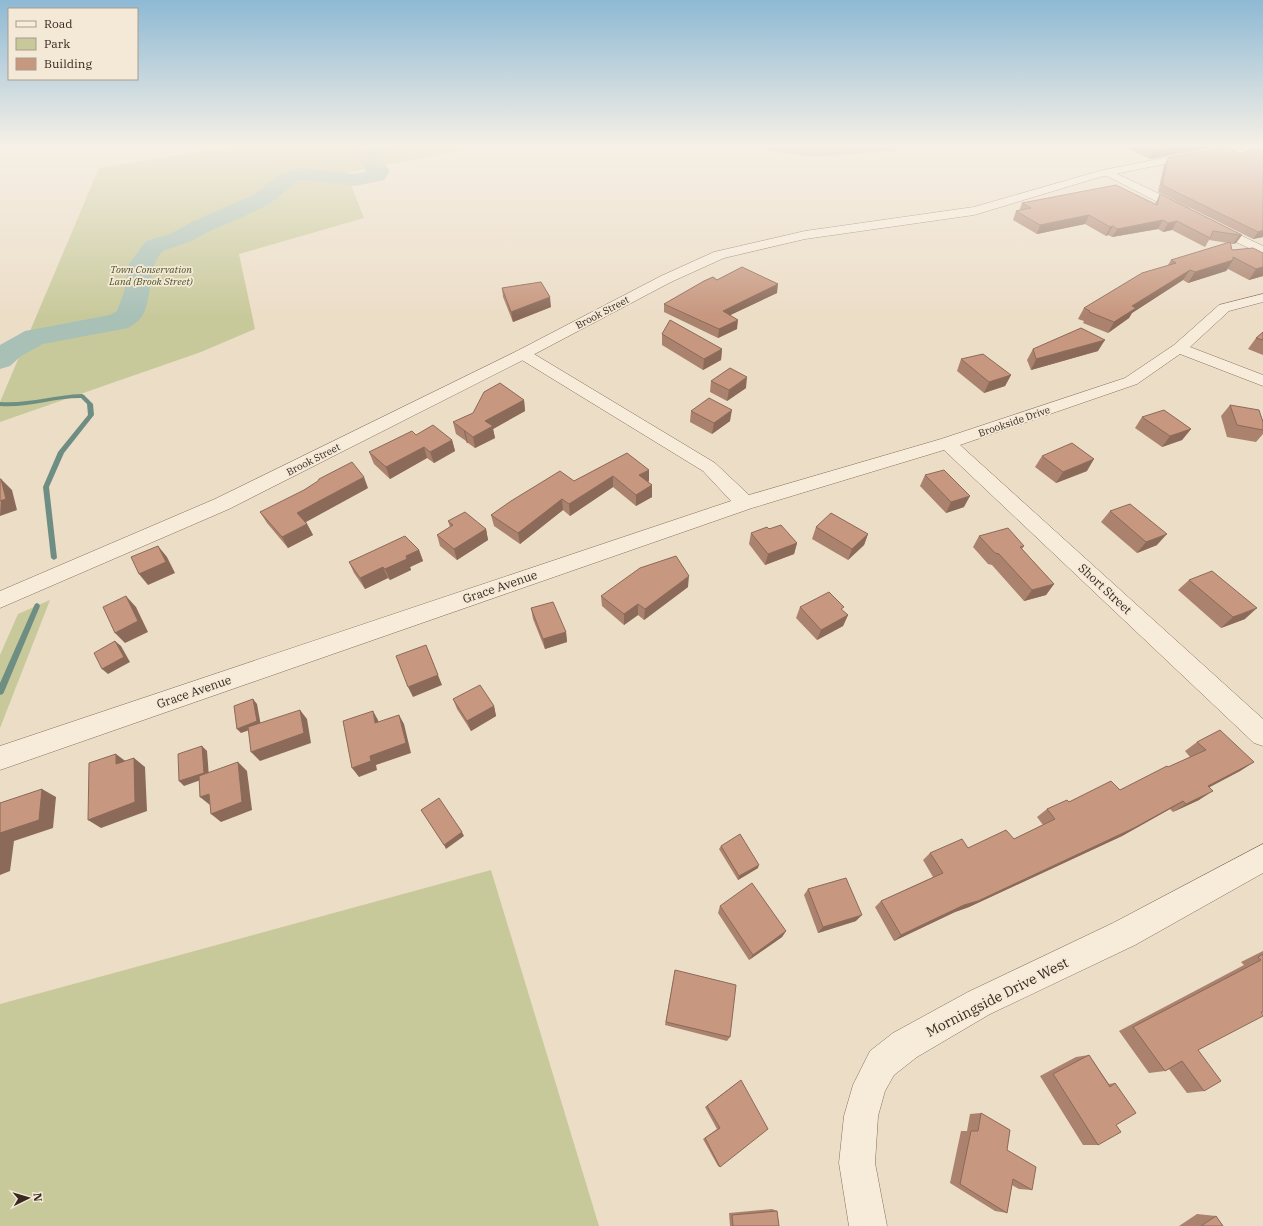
<svg xmlns="http://www.w3.org/2000/svg" width="1263" height="1226" font-family="'IBM Plex Serif',serif">
	<style>
		.green { fill: #c8c99b }
		.lines { fill: none; stroke-linecap: round; stroke-linejoin: round }
		.stream { fill: #6f8e83; fill-rule: evenodd }
		.river { fill: #a8c0b6; fill-rule: evenodd }
		.minor-casing { stroke: #866f5d; stroke-width: 1 }
		.tertiary-casing { stroke: #866f5d; stroke-width: 1 }
		.minor { fill: #f7ebda; fill-rule: evenodd }
		.tertiary { fill: #f7ebda; fill-rule: evenodd }
		.wall { fill: #ab826d }
		.shaded-wall { fill: #8b6a59 }
		.building { fill: #c7977f; stroke: #8b6a59 }
		.labels { text-anchor: middle; stroke-width: 3.5; stroke-linejoin: round; paint-order: stroke }
		.far-park-label { font-size: 10px; font-style: italic; fill: #4c5328; stroke: #f4e8d6 }
		.far-street-label { font-size: 10px; fill: #372920; stroke: #f4e8d6 }
		.street-label { font-size: 12px; fill: #372920; stroke: #f4e8d6 }
		.near-street-label { font-size: 14px; fill: #372920; stroke: #f4e8d6 }
	</style>
	<rect width="100%" height="100%" fill="#ecddc7"/>
	<!-- green -->
	<g class="green">
		<polygon points="242,145 483,146 346,173 364,218 239,254 255,329 201,352 0,422 0,402 99,168"/>
		<polygon points="50,600 0,728 0,655 18,614"/>
		<polygon points="491,870 599,1226 0,1226 0,1004"/>
	</g>
	<g class="lines">
		<!-- stream -->
		<g class="stream">
			<path d="M82,394L84,395L93,404L94,415L64,453L49,487L57,558L54,560L51,558L43,487L58,452L88,415L87,404L81,398C53,398 28,408 0,406V402C28,404 54,395 82,394Z"/>
			<polygon points="37,603 39,604 40,606 4,692 3,694 0,695 0,683 34,606 35,604"/>
		</g>
		<!-- river -->
		<g class="river">
			<path d="M369,145H401L398,149L384,152L379,158C382,164 386,165 390,171L384,180L355,186L302,180C286,186 280,198 267,205C244,218 218,226 195,239C187,244 166,248 161,253C146,270 154,307 138,321C135,324 131,326 128,328L43,344L21,356L10,366L0,369V345L25,331L110,315L117,311L124,292L129,264L146,241L170,234L194,221L253,195L279,175L300,168L355,174L366,172L359,157Z"/>
			<polygon points="763,145 899,145 896,149 889,151 814,157 772,151 765,149"/>
		</g>
		<defs>
			<g id="minor">
				<polygon points="1235,145 1248,145 1263,150 1263,157 1236,147"/>
				<polygon points="1107,169 1189,208 1191,211 1189,214 1181,214 1103,174 1101,172"/>
				<polygon points="1213,222 1263,246 1263,255 1209,229 1207,226 1209,223"/>
				<polygon points="1263,294 1263,302 1229,311 1190,347 1263,375 1263,386 1180,354 1137,384 960,445 1263,719 1263,746 1254,743 944,450 752,508 0,770 0,746 731,501 703,471 517,357 515,354 517,351 523,349 529,351 715,463 749,495 941,439 1125,378 1174,345 1219,305"/>
				<polygon points="1263,844 1263,873 1135,945 990,1014 917,1057 894,1075 885,1091 878,1116 875,1163 887,1226 849,1226 839,1163 844,1116 853,1085 870,1051 893,1033 968,992 1113,923"/>
			</g>
			<polygon id="tertiary" points="1228,145 1248,145 1243,148 1100,177 974,215 805,239 724,258 671,282 529,357 229,509 0,608 0,591 215,499 517,351 661,276 714,252 805,231 974,207 1099,171"/>
		</defs>
		<!-- minor casing -->
		<use href="#minor" class="minor-casing"/>
		<!-- tertiary casing -->
		<use href="#tertiary" class="tertiary-casing"/>
		<!-- minor -->
		<use href="#minor" class="minor"/>
		<!-- tertiary -->
		<use href="#tertiary" class="tertiary"/>
	</g>
	<!-- wall -->
	<g class="wall">
		<polygon points="1123,145 1209,145 1207,148 1150,159 1122,146"/>
		<polygon points="1225,147 1263,237 1253,239 1158,192 1164,165 1168,158"/>
		<polygon points="1160,194 1242,235 1236,243 1233,244 1231,244 1232,250 1263,253 1263,276 1249,280 1228,269 1226,271 1188,283 1183,280 1132,313 1129,318 1108,333 1083,323 1084,321 1078,319 1084,308 1168,265 1171,260 1228,243 1209,240 1205,247 1172,230 1163,232 1158,229 1112,237 1108,235 1106,236 1085,224 1037,234 1013,220 1016,211 1019,211 1022,203 1155,204"/>
		<polygon points="717,280 777,293 730,315 737,329 718,338 664,312 664,304"/>
		<polygon points="502,288 551,307 513,322 503,297"/>
		<polygon points="1263,332 1263,355 1248,349 1256,338"/>
		<polygon points="662,334 722,349 721,360 703,370 662,345"/>
		<polygon points="1033,349 1098,351 1031,370 1027,360"/>
		<polygon points="961,359 1011,375 1005,386 984,393 957,371"/>
		<polygon points="711,381 746,388 727,401 710,392"/>
		<polygon points="524,400 525,411 493,429 495,438 475,448 468,443 467,443 466,441 456,434 453,422 473,413"/>
		<polygon points="1230,405 1263,422 1263,434 1256,442 1227,437 1221,416"/>
		<polygon points="691,411 730,421 712,434 690,422"/>
		<polygon points="1142,417 1191,429 1182,440 1162,447 1135,428"/>
		<polygon points="416,435 452,440 455,451 434,463 427,458 390,479 374,464 369,452"/>
		<polygon points="627,453 649,481 648,482 652,485 652,497 636,506 613,487 570,516 563,510 520,544 494,526 491,515 574,481"/>
		<polygon points="1042,456 1087,471 1056,483 1035,467"/>
		<polygon points="925,475 964,507 946,513 920,486"/>
		<polygon points="368,488 306,522 313,535 288,548 267,523 260,512"/>
		<polygon points="1110,511 1157,545 1137,553 1101,522"/>
		<polygon points="448,521 486,529 488,540 457,560 440,546 437,535 450,527"/>
		<polygon points="816,527 868,534 864,545 848,560 812,539"/>
		<polygon points="751,533 797,543 794,554 765,565 749,544"/>
		<polygon points="979,536 1024,546 1022,549 1054,584 1046,595 1024,601 992,565 988,564 973,547"/>
		<polygon points="419,550 423,561 410,567 411,570 390,580 388,578 365,589 354,573 349,562"/>
		<polygon points="1189,580 1245,619 1221,628 1178,590"/>
		<polygon points="688,587 644,620 638,615 624,625 602,606 601,596"/>
		<polygon points="800,607 848,615 843,626 817,640 796,618"/>
		<polygon points="531,608 566,632 567,642 545,649 533,619"/>
		<polygon points="453,699 494,706 496,716 471,731 457,709"/>
		<polygon points="1197,742 1254,762 1240,771 1209,787 1199,800 1173,812 1170,809 1122,836 969,907 955,912 894,941 875,907 881,901 933,877 923,860 930,853 968,848 1014,839 1043,825 1037,817 1047,809 1069,802 1120,790 1190,757 1185,751"/>
		<polygon points="721,846 758,868 738,880 719,849"/>
		<polygon points="808,889 856,921 818,933 804,895"/>
		<polygon points="720,906 786,931 782,937 749,960 718,913"/>
		<polygon points="1263,951 1263,1012 1198,1050 1204,1091 1187,1093 1169,1069 1165,1071 1149,1073 1119,1031 1244,965 1241,962"/>
		<polygon points="675,970 730,1037 727,1041 665,1025"/>
		<polygon points="1089,1055 1109,1084 1115,1083 1116,1125 1098,1145 1083,1145 1040,1076 1076,1057"/>
		<polygon points="738,1082 720,1167 718,1166 703,1139 717,1129 705,1107"/>
		<polygon points="981,1113 1007,1150 1032,1190 1019,1189 1012,1185 1007,1213 995,1211 950,1183 961,1131 967,1131 970,1114"/>
		<polygon points="772,1209 777,1211 779,1226 730,1226 729,1213"/>
		<polygon points="1197,1214 1216,1216 1223,1226 1179,1226"/>
	</g>
	<!-- shaded-wall -->
	<g class="shaded-wall">
		<polygon points="1180,145 1209,145 1207,148 1150,159 1155,150"/>
		<polygon points="1089,215 1085,224 1037,234 1040,225"/>
		<polygon points="1163,220 1158,229 1112,237 1117,229"/>
		<polygon points="1177,221 1172,230 1163,232 1168,223"/>
		<polygon points="1113,226 1108,235 1106,236 1110,227"/>
		<polygon points="1263,230 1263,237 1253,239 1258,232"/>
		<polygon points="1239,235 1242,235 1236,243 1233,244"/>
		<polygon points="1233,260 1226,271 1188,283 1195,272"/>
		<polygon points="1263,267 1263,276 1249,280 1256,269"/>
		<polygon points="1190,270 1183,280 1132,313 1129,318 1108,333 1114,322 1132,306"/>
		<polygon points="778,284 777,293 722,319 723,311"/>
		<polygon points="550,297 551,307 513,322 511,312"/>
		<polygon points="738,320 737,329 718,338 719,329"/>
		<polygon points="1105,340 1098,351 1031,370 1036,359"/>
		<polygon points="722,349 721,360 703,370 704,359"/>
		<polygon points="1011,375 1005,386 984,393 989,382"/>
		<polygon points="747,377 746,388 727,401 729,390"/>
		<polygon points="524,400 525,411 493,429 495,438 475,448 473,437 485,421"/>
		<polygon points="732,410 730,421 712,434 714,423"/>
		<polygon points="1191,429 1182,440 1162,447 1170,436"/>
		<polygon points="465,431 468,443 467,443 464,432"/>
		<polygon points="452,440 455,451 434,463 430,452"/>
		<polygon points="424,447 427,458 390,479 386,467"/>
		<polygon points="1094,459 1087,471 1056,483 1063,472"/>
		<polygon points="649,470 649,481 639,486 639,475"/>
		<polygon points="613,476 613,487 570,516 569,504"/>
		<polygon points="364,477 368,488 302,524 297,513"/>
		<polygon points="1,479 12,490 17,510 0,516"/>
		<polygon points="652,485 652,497 636,506 636,495"/>
		<polygon points="970,496 964,507 946,513 951,502"/>
		<polygon points="562,499 563,510 520,544 518,533"/>
		<polygon points="307,524 313,535 288,548 282,537"/>
		<polygon points="486,529 488,540 457,560 454,549"/>
		<polygon points="868,534 864,545 848,560 852,549"/>
		<polygon points="1167,534 1157,545 1137,553 1146,542"/>
		<polygon points="797,543 794,554 765,565 768,554"/>
		<polygon points="158,546 167,557 175,573 148,585 139,574"/>
		<polygon points="419,550 423,561 410,567 411,570 390,580 385,569 406,556"/>
		<polygon points="383,567 388,578 365,589 360,578"/>
		<polygon points="689,576 688,587 644,620 645,609"/>
		<polygon points="1054,584 1046,595 1024,601 1032,590"/>
		<polygon points="126,596 136,607 148,632 125,643 115,633"/>
		<polygon points="638,604 638,615 624,625 624,614"/>
		<polygon points="1257,608 1245,619 1221,628 1233,617"/>
		<polygon points="848,615 843,626 817,640 821,630"/>
		<polygon points="566,632 567,642 545,649 543,639"/>
		<polygon points="115,641 121,646 130,662 108,674 102,669"/>
		<polygon points="430,655 442,685 413,697 408,687"/>
		<polygon points="253,699 257,704 261,726 241,733 237,729"/>
		<polygon points="494,706 496,716 471,731 467,721"/>
		<polygon points="300,710 307,719 311,743 260,761 251,752"/>
		<polygon points="373,711 378,720 381,732 375,723"/>
		<polygon points="399,715 404,724 411,753 376,765 377,770 359,777 352,768 370,756"/>
		<polygon points="202,746 207,751 209,777 184,786 179,781"/>
		<polygon points="116,754 128,763 116,764"/>
		<polygon points="134,758 145,767 147,811 101,828 88,820"/>
		<polygon points="238,762 247,771 252,810 221,822 211,814"/>
		<polygon points="1254,762 1240,771 1195,795 1208,786"/>
		<polygon points="42,789 56,797 53,828 14,841 10,871 0,875 0,833"/>
		<polygon points="1213,791 1199,800 1173,812 1186,804"/>
		<polygon points="209,794 210,805 200,797"/>
		<polygon points="1183,801 1170,809 1122,836 969,907 955,912 894,941 901,935"/>
		<polygon points="462,832 464,836 446,849 444,845"/>
		<polygon points="759,865 758,868 738,880 739,876"/>
		<polygon points="862,915 856,921 818,933 823,927"/>
		<polygon points="786,931 782,937 749,960 753,955"/>
	</g>
	<!-- building -->
	<g class="building">
		<polygon points="1144,145 1180,145 1155,150"/>
		<polygon points="1225,147 1239,153 1259,149 1263,150 1263,230 1258,232 1162,185 1168,158"/>
		<polygon points="1116,185 1157,205 1160,194 1242,235 1239,235 1213,231 1210,238 1177,221 1168,223 1163,220 1117,229 1113,226 1110,227 1089,215 1040,225 1016,211 1031,208 1022,203"/>
		<polygon points="1230,242 1232,250 1253,248 1263,253 1263,267 1256,269 1233,257 1233,260 1195,272 1190,270 1132,306 1136,308 1114,322 1089,312 1090,311 1084,308 1142,273 1176,263 1171,260"/>
		<polygon points="742,267 778,284 723,311 738,320 719,329 664,304 704,281 713,277 717,280"/>
		<polygon points="541,282 550,297 511,312 502,288"/>
		<polygon points="670,320 722,349 704,359 662,334"/>
		<polygon points="1081,328 1105,340 1036,359 1033,349"/>
		<polygon points="1263,332 1263,340 1256,338"/>
		<polygon points="983,354 1011,375 989,382 961,359"/>
		<polygon points="730,368 747,377 729,390 711,381"/>
		<polygon points="500,383 524,400 485,421 493,426 473,437 465,431 464,432 465,431 453,422 473,413 484,392"/>
		<polygon points="709,398 732,410 714,423 691,411"/>
		<polygon points="1230,405 1259,410 1263,422 1263,430 1237,425"/>
		<polygon points="1164,410 1191,429 1170,436 1142,417"/>
		<polygon points="433,425 452,440 430,452 424,447 386,467 369,452 412,431 416,435"/>
		<polygon points="1072,443 1094,459 1063,472 1042,456"/>
		<polygon points="627,453 649,470 639,475 652,485 636,495 613,476 569,504 562,499 518,533 491,515 511,501 560,471 574,481"/>
		<polygon points="352,462 364,477 297,513 307,524 282,537 260,512 304,490 318,481 319,479"/>
		<polygon points="944,470 970,496 951,502 925,475"/>
		<polygon points="0,479 1,479 6,499 0,501"/>
		<polygon points="1130,504 1167,534 1146,542 1110,511"/>
		<polygon points="465,512 486,529 454,549 437,535 453,525 448,521"/>
		<polygon points="831,513 868,534 852,549 816,527"/>
		<polygon points="781,525 797,543 768,554 751,533 767,527 769,529"/>
		<polygon points="1008,528 1024,546 1020,547 1054,584 1032,590 999,554 995,553 979,536"/>
		<polygon points="405,536 419,550 406,556 407,559 385,569 383,567 360,578 349,562"/>
		<polygon points="158,546 166,562 139,574 131,557"/>
		<polygon points="676,556 689,576 645,609 638,604 624,614 601,596 640,568"/>
		<polygon points="1212,571 1257,608 1233,617 1189,580"/>
		<polygon points="829,592 844,607 841,609 848,615 821,630 800,607"/>
		<polygon points="126,596 138,621 115,633 103,607"/>
		<polygon points="553,602 566,632 543,639 531,608"/>
		<polygon points="115,641 124,657 102,669 94,653"/>
		<polygon points="426,645 438,675 408,687 396,656"/>
		<polygon points="480,685 494,706 467,721 453,699"/>
		<polygon points="253,699 257,721 237,729 234,706"/>
		<polygon points="300,710 304,733 251,752 248,727"/>
		<polygon points="373,711 375,723 399,715 406,743 370,756 371,761 352,768 343,721"/>
		<polygon points="1220,730 1254,762 1208,786 1213,791 1186,804 1183,801 1134,828 978,901 964,905 901,935 881,901 943,873 930,853 962,839 968,848 1006,830 1014,839 1055,819 1047,809 1067,800 1069,802 1111,781 1120,790 1167,766 1168,767 1206,750 1197,742"/>
		<polygon points="202,746 204,773 179,781 178,754"/>
		<polygon points="116,754 116,764 134,758 135,802 88,820 89,763"/>
		<polygon points="238,762 242,802 211,814 209,794 200,797 199,776"/>
		<polygon points="42,789 39,820 0,833 0,803"/>
		<polygon points="439,798 462,832 444,845 421,810"/>
		<polygon points="740,834 759,865 739,876 721,846"/>
		<polygon points="846,878 862,915 823,927 808,889"/>
		<polygon points="752,883 786,931 753,955 720,906"/>
		<polygon points="1263,954 1263,1012 1261,1012 1263,1015 1263,1016 1198,1050 1221,1081 1204,1091 1182,1061 1165,1071 1133,1027 1261,960 1258,957"/>
		<polygon points="675,970 736,985 730,1037 666,1022"/>
		<polygon points="1089,1055 1110,1087 1115,1083 1136,1113 1116,1125 1121,1132 1098,1145 1053,1074"/>
		<polygon points="741,1080 768,1129 720,1167 705,1138 720,1128 707,1106"/>
		<polygon points="981,1113 1010,1130 1007,1150 1036,1167 1032,1190 1013,1179 1007,1213 960,1184 971,1131 978,1131"/>
		<polygon points="777,1211 779,1226 733,1226 732,1215"/>
		<polygon points="1216,1216 1223,1226 1201,1226"/>
	</g>
	<!-- sky -->
	<linearGradient id="sky" x2="0" y2="1"><stop stop-color="#8eb9d4"/><stop offset="0.46" stop-color="#f6f0e6"/><stop offset="1" stop-color="#f6f0e6" stop-opacity="0"/></linearGradient>
	<rect width="1263" height="316" fill="url(#sky)"/>
	<g class="labels">
		<!-- far-park labels -->
		<g class="far-park-label">
			<text x="151" y="273">Town Conservation<tspan x="151" dy="12">Land (Brook Street)</tspan></text>
		</g>
		<!-- far-street labels -->
		<g class="far-street-label">
			<text transform="translate(602 312) rotate(-28)" y="4">Brook Street</text>
			<text transform="translate(1014 421) rotate(-19)" y="4">Brookside Drive</text>
			<text transform="translate(313 459) rotate(-27)" y="4">Brook Street</text>
		</g>
		<!-- street labels -->
		<g class="street-label">
			<text transform="translate(500 587) rotate(-19)" y="4">Grace Avenue</text>
			<text transform="translate(1105 589) rotate(43)" y="4">Short Street</text>
			<text transform="translate(194 692) rotate(-19)" y="4">Grace Avenue</text>
		</g>
		<!-- near-street labels -->
		<g class="near-street-label">
			<text transform="translate(997 997) rotate(-27)" y="5">Morningside Drive West</text>
		</g>
	</g>
	<!-- legend -->
	<rect x="8" y="8" width="130" height="72" fill="#f4e8d6" stroke="#a89c8d"/>
	<rect x="16" y="21" width="20" height="6" fill="#f7ebda" stroke="#a89c8d"/>
	<text x="44" y="28" font-size="12" fill="#372920">Road</text>
	<rect x="16" y="38" width="20" height="12" fill="#c8c99b" stroke="#a89c8d"/>
	<text x="44" y="48" font-size="12" fill="#372920">Park</text>
	<rect x="16" y="58" width="20" height="12" fill="#c7977f" stroke="#a89c8d"/>
	<text x="44" y="68" font-size="12" fill="#372920">Building</text>
	<!-- north arrow -->
	<g transform="translate(28 1198) rotate(85)" stroke="#f4e8d6" stroke-width="3" paint-order="stroke">
	<path d="M0-3L7 15L0 10L-7 15Z" fill="#372920"/>
	<text y="-6" font-size="11" font-weight="bold" text-anchor="middle" fill="#372920">N</text>
	</g>
</svg>
